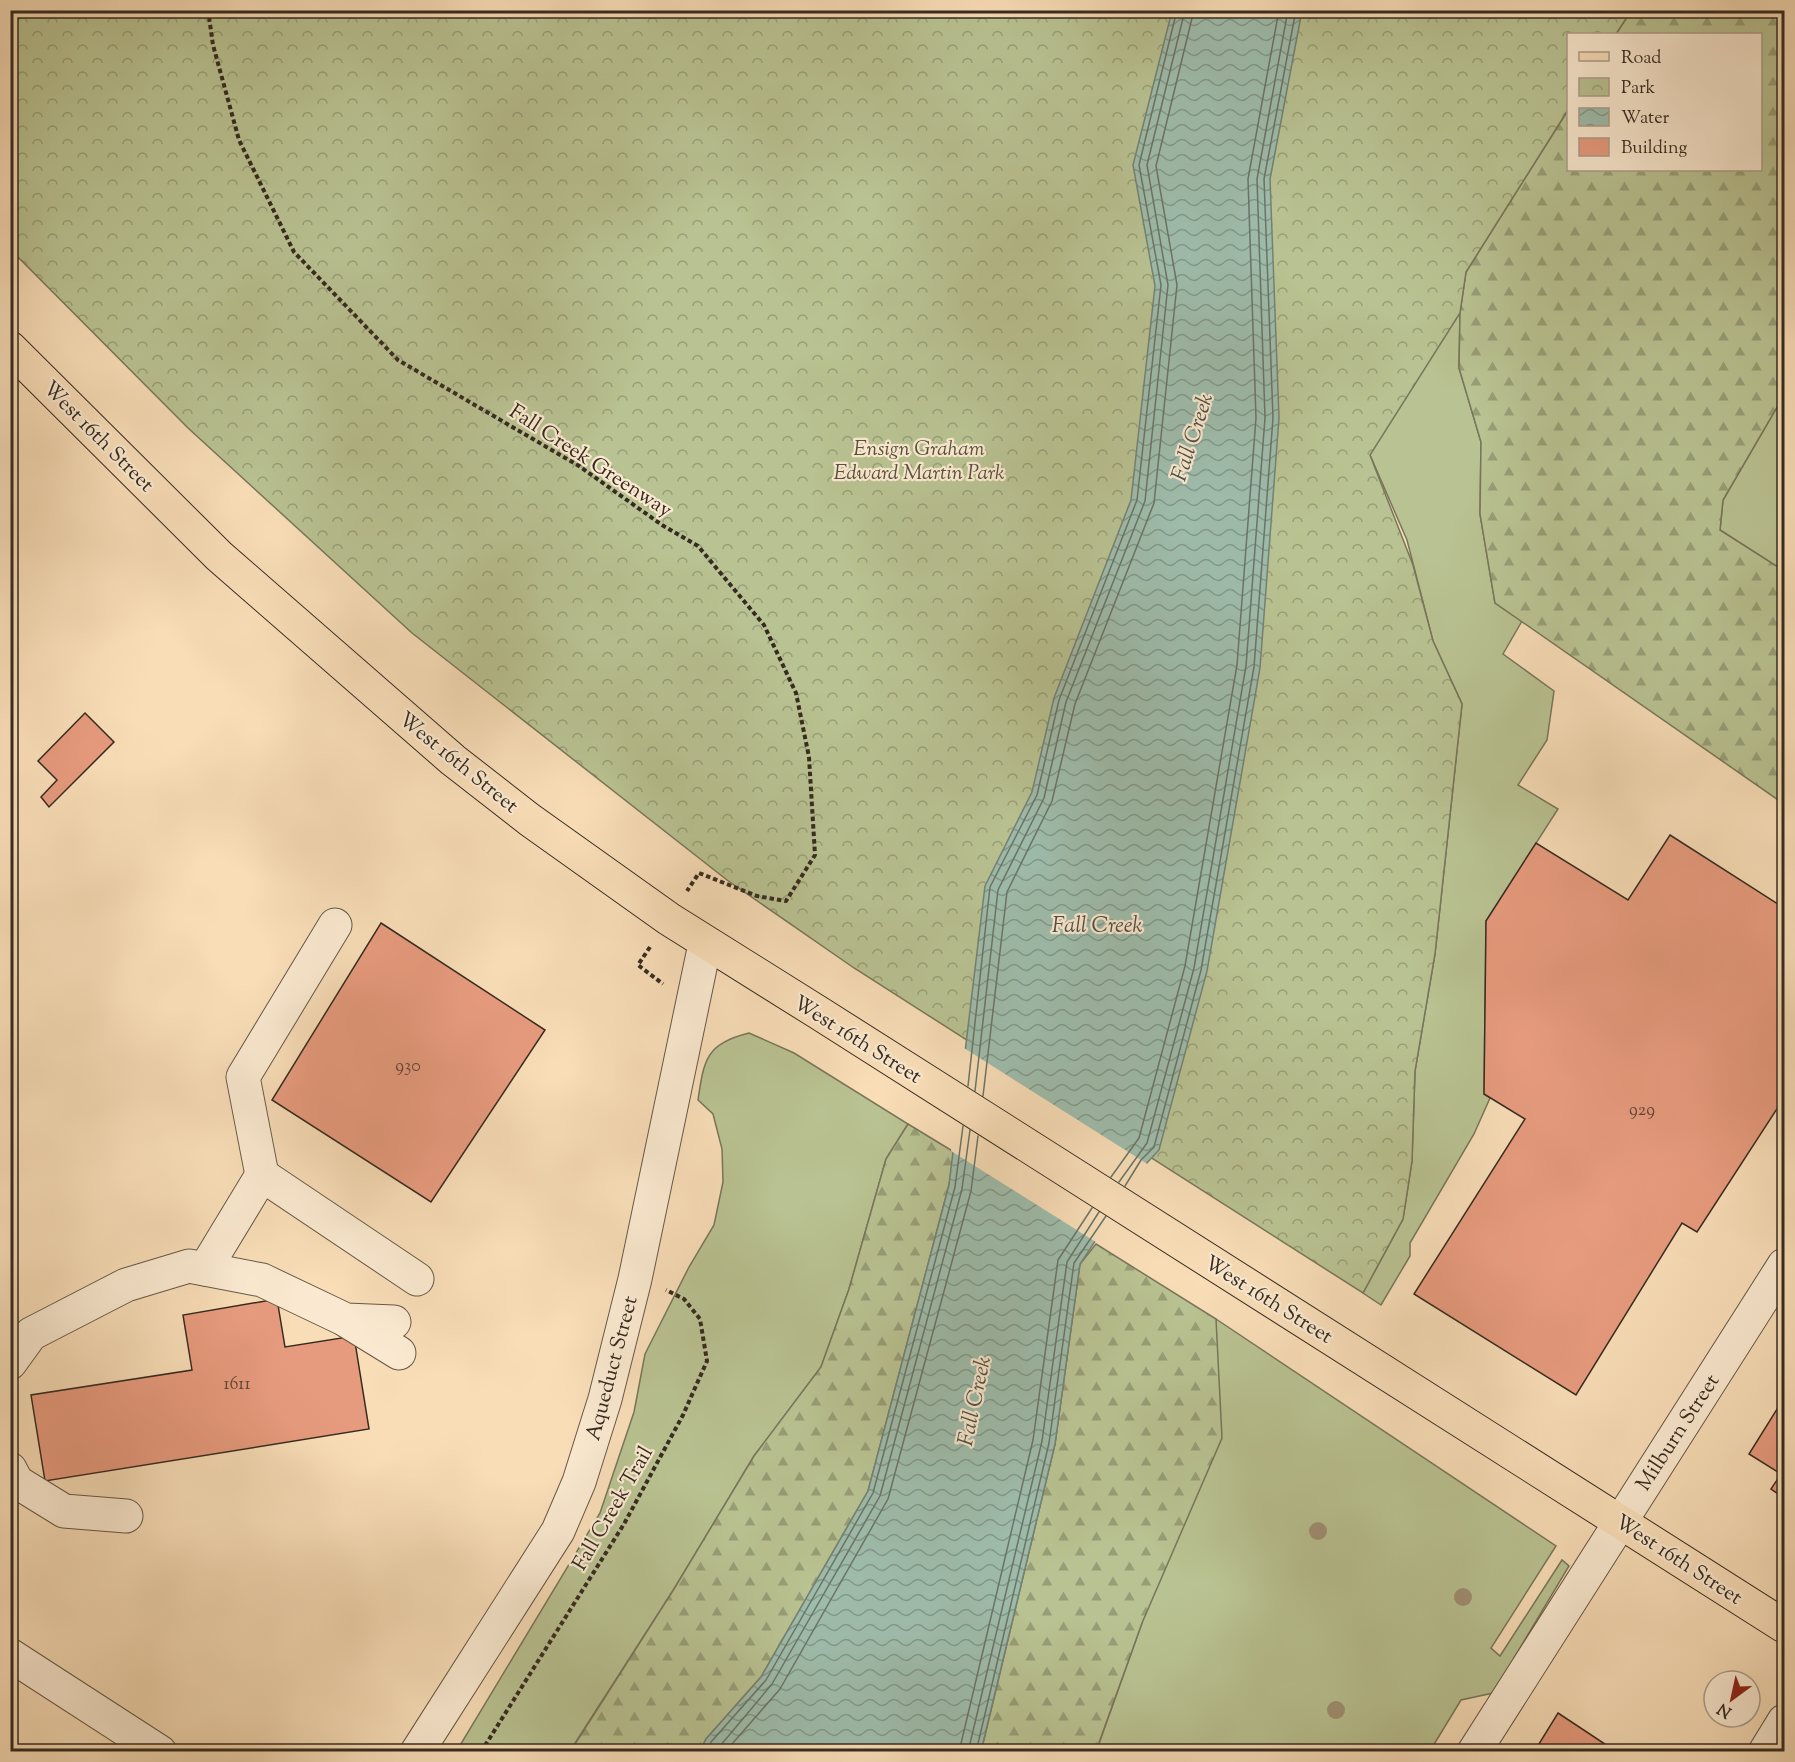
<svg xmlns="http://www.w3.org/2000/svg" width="1795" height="1762" font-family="'Sorts Mill Goudy',serif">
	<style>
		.grass { fill: #b9c292; stroke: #78765a; stroke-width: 1.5 }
		.forest { fill: url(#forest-firs); stroke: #78765a; stroke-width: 1.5 }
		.park { fill: url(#park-crowns); stroke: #78765a; stroke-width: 1.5 }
		.water { fill: url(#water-waves); stroke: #748274; stroke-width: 1.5 }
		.pier { fill: #f8ddb7 }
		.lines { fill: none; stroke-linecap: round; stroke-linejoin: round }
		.shore { stroke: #6a7466; stroke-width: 1.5 }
		.building { fill: #e79b7e; stroke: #362b21; stroke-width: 1.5 }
		.minor-casing { stroke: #665846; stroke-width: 35 }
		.major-casing { stroke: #362b21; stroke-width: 35 }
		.path { stroke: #362b21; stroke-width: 4; stroke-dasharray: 4.5 3; stroke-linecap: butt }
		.minor { stroke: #fae9d0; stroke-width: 33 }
		.major { stroke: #f8ddb7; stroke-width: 33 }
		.tree { fill: #9f9074 }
		.labels { text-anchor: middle; stroke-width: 4.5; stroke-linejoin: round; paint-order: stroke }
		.number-label { font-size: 18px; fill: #624738 }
		.street-label { font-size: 21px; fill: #362b21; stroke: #fae9d0 }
		.park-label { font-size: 21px; font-style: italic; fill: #57513d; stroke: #fae9d0 }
		.water-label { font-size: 22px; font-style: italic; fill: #504f44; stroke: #fae9d0 }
	</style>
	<defs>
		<pattern id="forest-firs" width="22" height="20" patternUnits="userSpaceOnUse" patternTransform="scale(1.5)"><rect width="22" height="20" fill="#b9c292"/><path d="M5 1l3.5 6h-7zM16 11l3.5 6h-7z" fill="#979e77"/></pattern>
		<pattern id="park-crowns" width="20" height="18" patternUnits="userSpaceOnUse" patternTransform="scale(1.5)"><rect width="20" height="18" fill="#b9c292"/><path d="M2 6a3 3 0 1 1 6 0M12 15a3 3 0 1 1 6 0" fill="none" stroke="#979e77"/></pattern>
		<pattern id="water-waves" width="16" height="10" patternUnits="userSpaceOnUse" patternTransform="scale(1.5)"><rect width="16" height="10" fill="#9ebcab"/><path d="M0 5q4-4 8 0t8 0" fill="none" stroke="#82998b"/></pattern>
	</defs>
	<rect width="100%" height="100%" fill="#f8ddb7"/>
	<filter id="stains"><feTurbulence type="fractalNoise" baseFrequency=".00333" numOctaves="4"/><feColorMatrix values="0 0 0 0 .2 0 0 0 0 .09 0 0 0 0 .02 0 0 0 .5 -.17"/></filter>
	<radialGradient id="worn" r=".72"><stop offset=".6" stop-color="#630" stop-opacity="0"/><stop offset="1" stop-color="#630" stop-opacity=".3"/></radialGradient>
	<!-- grass -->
	<g class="grass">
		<polygon points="1631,11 1616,34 1568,34 1568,110 1466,273 1460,313 1459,368 1481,442 1480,514 1495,603 1522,621 1503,654 1554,691 1547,740 1518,785 1558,809 1486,921 1484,1094 1490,1098 1474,1134 1410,1243 1410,1256 1381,1305 1363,1293 1403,1219 1412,1161 1415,1071 1435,954 1462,704 1433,641 1407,540 1370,455 1356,82"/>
		<polygon points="1784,395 1784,571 1720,530 1723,500"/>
		<path d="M749,1033L794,1053L908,1124L886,1159L849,1289L821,1367L754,1456L674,1589L570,1751L456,1752L600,1513L634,1412L645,1354L689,1267L714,1225L723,1182L722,1149L713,1114L698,1100C704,1059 706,1044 749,1033Z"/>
		<polygon points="1216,1319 1556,1546 1491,1648 1500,1656 1562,1560 1569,1566 1493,1693 1461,1700 1430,1751 1096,1752 1142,1623"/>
	</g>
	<!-- forest -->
	<g class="forest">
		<polygon points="1631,11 1784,11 1784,395 1723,500 1720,530 1784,571 1784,804 1495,603 1480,514 1481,442 1459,368 1460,313 1466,272 1568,110 1568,170 1760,170 1760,34 1616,34"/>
		<polygon points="908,1124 954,1152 949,1185 868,1491 761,1677 706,1739 700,1751 570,1752 674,1589 754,1456 821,1367 849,1289 886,1159"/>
		<polygon points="1096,1244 1216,1319 1222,1438 1142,1623 1096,1751 981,1752 1055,1444 1080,1264"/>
	</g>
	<!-- park -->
	<polygon class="park" points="10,11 1631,11 1616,34 1568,34 1568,110 1466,272 1460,313 1370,455 1413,565 1433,641 1462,704 1435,954 1415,1071 1412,1161 1403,1219 1363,1293 854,968 727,880 412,633 188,428 11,250"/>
	<!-- water -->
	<polygon class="water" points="1172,11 1302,11 1270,179 1279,418 1260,668 1207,971 1159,1150 1146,1164 1080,1264 1055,1444 981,1751 700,1752 706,1739 761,1677 868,1491 949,1185 985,886 1032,792 1054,698 1131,500 1155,286 1133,165"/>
	<!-- pier -->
	<polygon class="pier" points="964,1048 1149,1165 1099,1244 951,1151"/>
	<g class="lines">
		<!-- shore -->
		<g class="shore">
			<polyline points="968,1086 990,887 1037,795 1059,700 1137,500 1161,285 1139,165 1177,10"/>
			<polyline points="975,1091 998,890 1044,798 1066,702 1145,501 1168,285 1147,165 1185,10"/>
			<polyline points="983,1096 1007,892 1052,801 1075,704 1154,503 1177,285 1156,166 1194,10"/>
			<polyline points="1111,1177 1139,1138 1185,966 1237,665 1256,418 1248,179 1279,10"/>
			<polyline points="1119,1182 1147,1143 1194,968 1246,666 1265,418 1257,179 1288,10"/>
			<polyline points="1125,1186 1141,1160 1154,1147 1201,970 1254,667 1273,418 1264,179 1296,10"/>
			<polyline points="707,1752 711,1742 766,1680 873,1493 955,1187 963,1126"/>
			<polyline points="715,1752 772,1684 880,1496 962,1189 970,1130"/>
			<polyline points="725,1752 780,1689 888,1499 971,1191 978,1136"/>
			<polyline points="959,1752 1033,1440 1058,1260 1092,1208"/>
			<polyline points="968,1752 1042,1441 1067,1262 1099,1212"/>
			<polyline points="976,1752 1049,1443 1074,1263 1106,1216"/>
		</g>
	</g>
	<!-- building -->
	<g class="building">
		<polygon points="85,713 114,742 49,807 41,797 57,780 38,761"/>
		<polygon points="1670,835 1784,908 1784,1098 1697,1232 1682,1223 1576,1395 1414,1294 1525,1119 1484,1094 1486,921 1536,843 1628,900"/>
		<polygon points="381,923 545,1030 431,1202 272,1100"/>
		<polygon points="277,1299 285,1347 354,1336 369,1429 45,1481 31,1395 192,1370 183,1315"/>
		<polygon points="1784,1398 1784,1498 1771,1489 1781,1474 1749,1454"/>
		<polygon points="1558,1713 1617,1752 1534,1752"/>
	</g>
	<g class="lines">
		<defs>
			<g id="minor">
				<polyline points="262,1175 243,1077 335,925"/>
				<polyline points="205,1269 262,1175 417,1279"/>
				<polyline points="347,1321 399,1353"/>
				<polyline points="10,1363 31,1334 126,1285 189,1266 262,1280 346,1320 394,1322"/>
				<polyline points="10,1469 17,1482 64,1511 126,1516"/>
				<polyline points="10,1655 160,1752"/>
				<polyline points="417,1752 558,1531 579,1482 605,1399 635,1279 705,944"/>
				<polyline points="1474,1752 1784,1265"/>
				<polyline points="1765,1752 1784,1721"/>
			</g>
			<polyline id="major" points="10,348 219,556 453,760 530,820 669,919 819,1013 1784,1626"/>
		</defs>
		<!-- minor casing -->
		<use href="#minor" class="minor-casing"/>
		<!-- major casing -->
		<use href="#major" class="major-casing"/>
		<!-- path -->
		<g class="path">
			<polyline points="208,10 213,45 239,140 294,252 398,360 579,466 662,525 698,546 764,625 796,693 809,757 815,855 786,901 757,896 699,873 687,891"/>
			<polyline points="650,947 638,965 663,984"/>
			<polyline points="481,1752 624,1524 683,1415 707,1361 700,1319 684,1299 666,1290"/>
		</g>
		<!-- minor -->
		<use href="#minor" class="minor"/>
		<!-- major -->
		<use href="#major" class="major"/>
	</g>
	<!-- trees -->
	<g class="tree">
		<circle cx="1318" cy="1531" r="9"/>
		<circle cx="1463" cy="1597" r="9"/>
		<circle cx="1336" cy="1710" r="9"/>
	</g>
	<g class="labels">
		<!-- number labels -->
		<g class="number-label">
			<text x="408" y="1071">930</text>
			<text x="1642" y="1115">929</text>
			<text x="237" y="1389">1611</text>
		</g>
		<!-- street labels -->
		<g class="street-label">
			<text transform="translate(99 436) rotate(45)" y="7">West 16th Street</text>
			<text transform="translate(591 460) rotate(33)" y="7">Fall Creek Greenway</text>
			<text transform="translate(459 762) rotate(39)" y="7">West 16th Street</text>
			<text transform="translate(858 1039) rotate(32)" y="7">West 16th Street</text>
			<text transform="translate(1269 1299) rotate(32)" y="7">West 16th Street</text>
			<text transform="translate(611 1368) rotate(-75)" y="7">Aqueduct Street</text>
			<text transform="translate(1677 1432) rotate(-57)" y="7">Milburn Street</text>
			<text transform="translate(612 1508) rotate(-60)" y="7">Fall Creek Trail</text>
			<text transform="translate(1679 1559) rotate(33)" y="7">West 16th Street</text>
		</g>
		<!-- park labels -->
		<g class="park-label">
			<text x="919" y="455">Ensign Graham<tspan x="919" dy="24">Edward Martin Park</tspan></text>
		</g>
		<!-- water labels -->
		<g class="water-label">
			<text transform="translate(1191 437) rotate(-72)" y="8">Fall Creek</text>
			<text x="1097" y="932">Fall Creek</text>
			<text transform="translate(973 1401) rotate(-78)" y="8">Fall Creek</text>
		</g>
	</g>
	<!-- margin -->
	<rect width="1795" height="1762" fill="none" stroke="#f8ddb7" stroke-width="36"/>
	<rect x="12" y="12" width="1771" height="1738" fill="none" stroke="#362b21" stroke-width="3"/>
	<rect x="18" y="18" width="1759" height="1726" fill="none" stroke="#362b21" stroke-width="1.5"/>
	<!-- legend -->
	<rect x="1567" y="33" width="195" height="138" fill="#fae9d0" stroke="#ac9d8a" stroke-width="1.5"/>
	<rect x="1579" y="52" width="30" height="9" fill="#f8ddb7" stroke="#ac9d8a" stroke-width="1.5"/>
	<text x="1621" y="63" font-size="18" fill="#362b21">Road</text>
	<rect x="1579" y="78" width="30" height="18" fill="url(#park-crowns)" stroke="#ac9d8a" stroke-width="1.5"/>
	<text x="1621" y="93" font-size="18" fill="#362b21">Park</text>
	<rect x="1579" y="108" width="30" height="18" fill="url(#water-waves)" stroke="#ac9d8a" stroke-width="1.5"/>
	<text x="1621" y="123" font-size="18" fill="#362b21">Water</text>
	<rect x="1579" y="138" width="30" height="18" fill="#e79b7e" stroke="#ac9d8a" stroke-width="1.5"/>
	<text x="1621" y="153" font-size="18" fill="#362b21">Building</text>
	<!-- north arrow -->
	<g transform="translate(1732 1699) rotate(213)"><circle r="28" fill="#fae9d0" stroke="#ac9d8a" stroke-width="1.5"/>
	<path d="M0-4.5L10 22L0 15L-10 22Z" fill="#8f2418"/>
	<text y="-9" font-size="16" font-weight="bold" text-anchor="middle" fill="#362b21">N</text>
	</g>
	<rect width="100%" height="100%" filter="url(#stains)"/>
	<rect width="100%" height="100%" fill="url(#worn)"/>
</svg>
